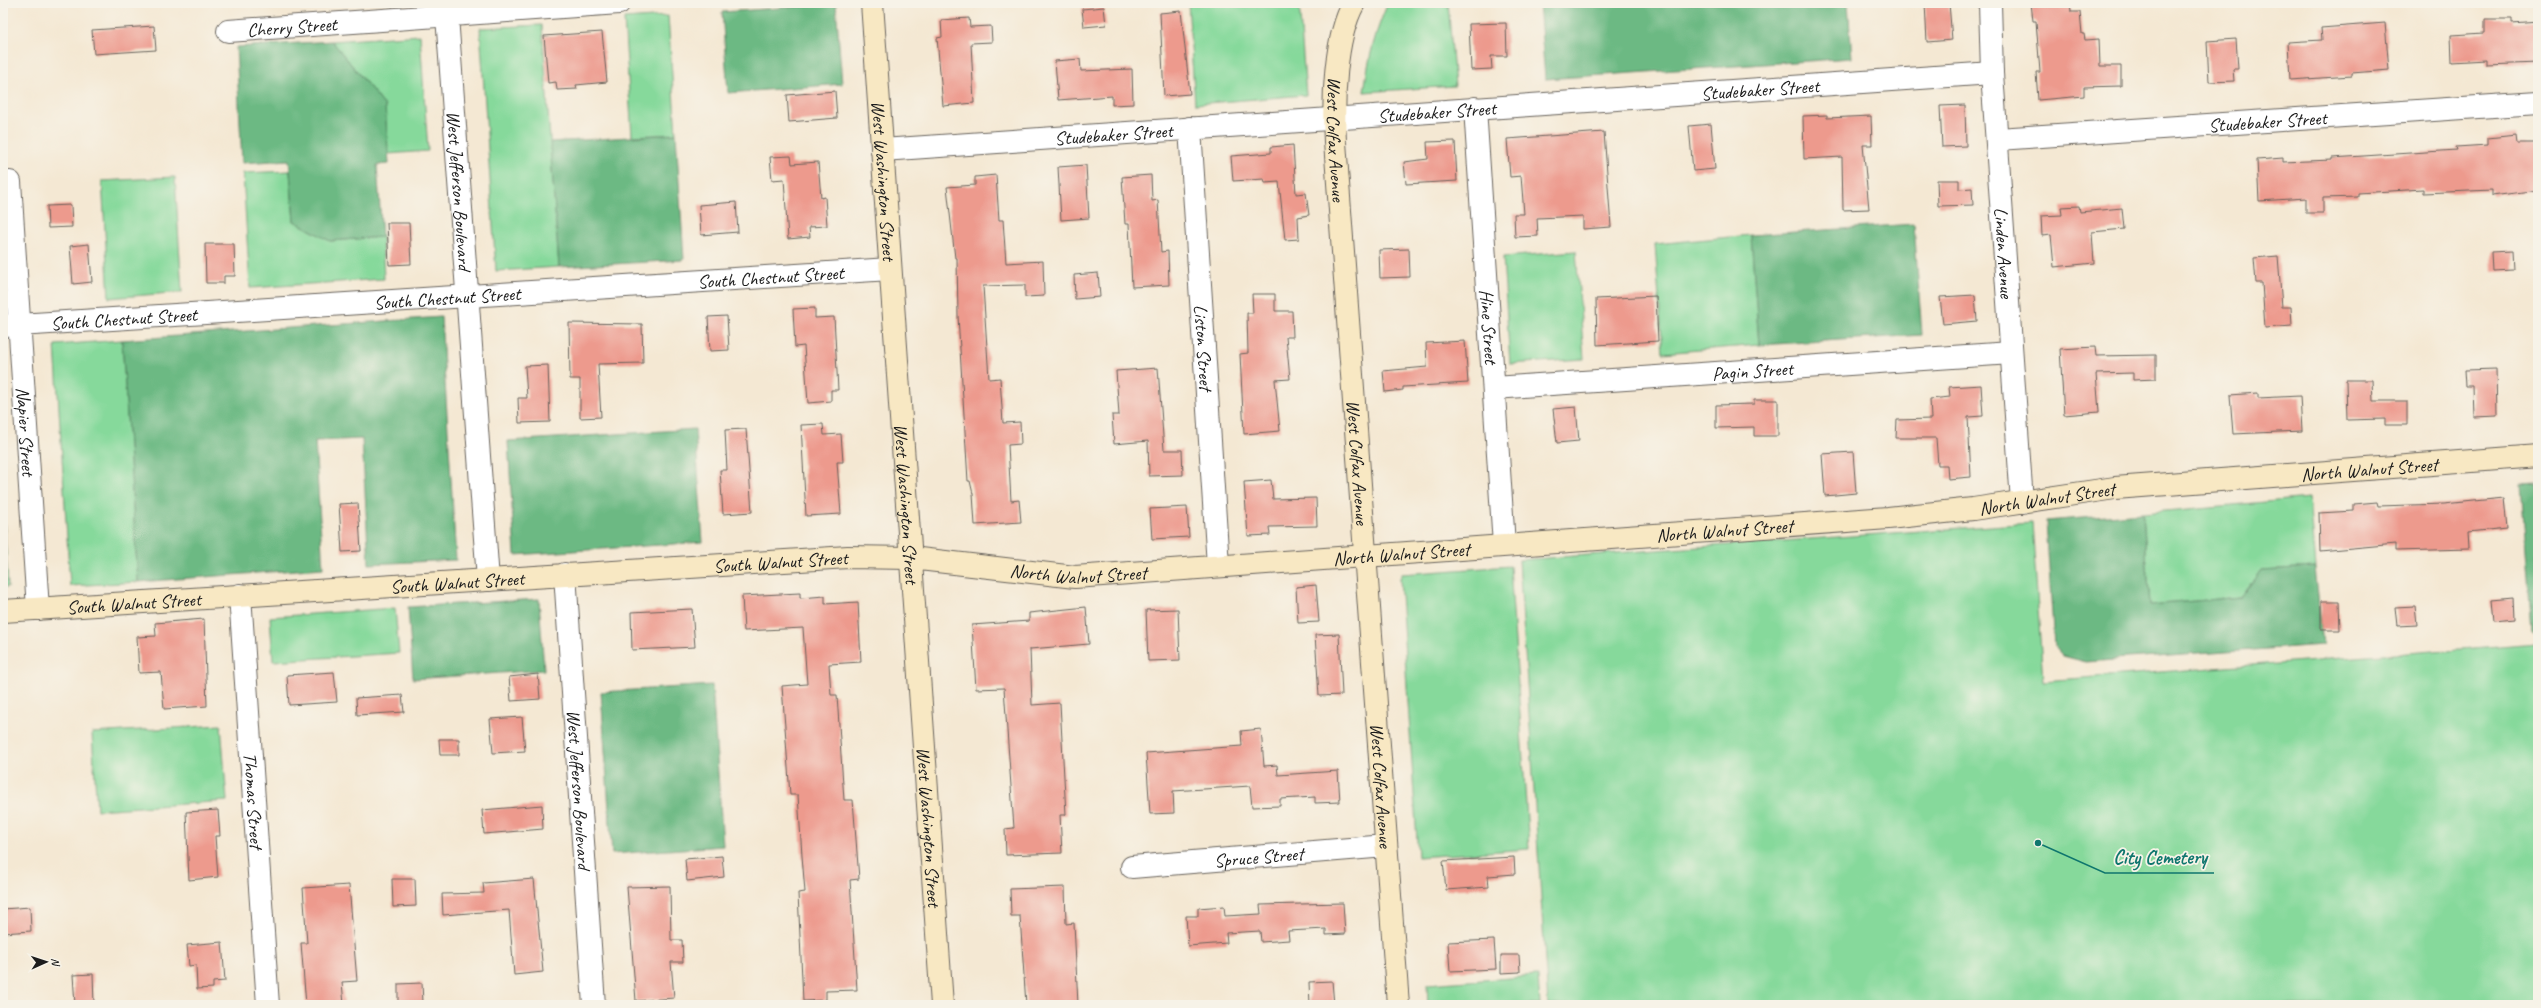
<svg xmlns="http://www.w3.org/2000/svg" width="2541" height="1008" font-family="Caveat,sans-serif">
	<style>
		.green { fill: #86d99b; stroke: #517a5c }
		.forest { fill: #6cb983; stroke: #446a50 }
		.building { fill: #ed9a8d }
		.lines { fill: none; stroke-linecap: round; stroke-linejoin: round }
		.street-casing { stroke: #68635c; stroke-width: 24 }
		.secondary-casing { stroke: #68635c; stroke-width: 24 }
		.street { stroke: #fff; stroke-width: 22 }
		.secondary { stroke: #f8e8c3; stroke-width: 22 }
		.labels { text-anchor: middle; stroke-width: 3.5; stroke-linejoin: round; paint-order: stroke }
		.street-label { font-size: 19px; fill: #1c1c1c; stroke: #f7f3e8 }
		.leader { fill: none; stroke: #0f766e; stroke-width: 1.5 }
		.callout-dot { fill: #0f766e; stroke: #f7f3e8; stroke-width: 1.5 }
		.callout-label { font-size: 20px; text-anchor: middle; font-weight: bold; fill: #0f766e; stroke: #f7f3e8; stroke-width: 3.5; stroke-linejoin: round; paint-order: stroke }
	</style>
	<rect width="100%" height="100%" fill="#f7f3e8"/>
	<filter id="ink" filterUnits="userSpaceOnUse"><feTurbulence type="fractalNoise" baseFrequency=".025" numOctaves="2"/><feDisplacementMap in="SourceGraphic" scale="8" xChannelSelector="R" yChannelSelector="G"/><feConvolveMatrix kernelMatrix="1 2 1 2 8 2 1 2 1" color-interpolation-filters="sRGB"/></filter>
	<filter id="wash" filterUnits="userSpaceOnUse"><feTurbulence type="fractalNoise" baseFrequency=".012" numOctaves="4" result="noise"/><feDisplacementMap in="SourceGraphic" scale="16" xChannelSelector="R" yChannelSelector="G"/><feGaussianBlur stdDeviation="0.9" result="paint"/><feColorMatrix in="noise" values="0 0 0 0 0 0 0 0 0 0 0 0 0 0 0 0 0 1.4 0 .05"/><feComposite in="paint" operator="in"/></filter>
	<g filter="url(#wash)">
		<rect width="100%" height="100%" fill="#f4e8d3"/>
		<!-- green -->
		<g class="green">
			<polygon points="1188,3 1299,3 1306,95 1195,104"/>
			<path d="M1388,3H1448L1455,86L1364,92C1368,60 1375,32 1388,3Z"/>
			<polygon points="668,16 676,134 632,136 624,19"/>
			<polygon points="542,25 559,267 496,271 480,28"/>
			<polygon points="420,35 428,151 388,154 385,106 332,41"/>
			<polygon points="290,171 294,221 330,241 382,237 384,279 250,288 243,173"/>
			<polygon points="175,177 182,292 109,298 102,181"/>
			<polygon points="1751,235 1759,345 1663,353 1655,244"/>
			<polygon points="1576,251 1584,359 1510,364 1503,257"/>
			<polygon points="122,340 138,582 70,586 55,345"/>
			<polygon points="2309,498 2315,567 2261,570 2241,597 2150,605 2143,513"/>
			<polygon points="3,502 8,587 3,587"/>
			<polygon points="2032,523 2043,681 2538,643 2538,1005 1548,1005 1519,560"/>
			<polygon points="1510,566 1529,849 1418,857 1400,578 1402,574"/>
			<polygon points="395,608 399,653 273,661 270,617"/>
			<polygon points="221,725 227,801 97,810 92,733"/>
			<polygon points="1538,976 1540,1005 1428,1005 1427,984"/>
		</g>
		<!-- forest -->
		<g class="forest">
			<polygon points="1539,3 1848,3 1852,58 1545,79"/>
			<polygon points="836,4 842,84 728,93 722,12"/>
			<polygon points="332,41 385,106 389,164 377,165 382,237 330,241 294,221 289,160 242,163 236,47"/>
			<polygon points="676,134 684,260 559,267 550,142"/>
			<polygon points="1914,224 1922,335 1759,345 1751,235"/>
			<polygon points="441,317 456,560 369,564 362,439 315,441 323,568 138,582 122,340"/>
			<polygon points="695,429 703,542 515,555 508,441"/>
			<polygon points="2538,483 2538,630 2532,630 2521,484"/>
			<polygon points="2143,513 2150,605 2241,597 2261,570 2315,567 2323,645 2086,662 2063,656 2054,646 2046,521"/>
			<polygon points="539,599 544,670 413,679 408,607"/>
			<polygon points="712,685 723,846 612,854 601,692"/>
		</g>
		<g id="blocks">
			<!-- building -->
			<g class="building">
				<polygon points="1925,3 1949,3 1952,40 1927,42"/>
				<polygon points="2031,3 2070,3 2071,12 2080,12 2082,34 2084,34 2085,40 2099,39 2100,66 2121,66 2121,86 2084,87 2084,96 2038,100 2036,72 2040,72 2036,21 2033,21"/>
				<polygon points="1104,7 1106,25 1084,27 1082,9"/>
				<polygon points="1181,11 1190,94 1164,96 1160,13"/>
				<polygon points="969,18 970,27 991,26 992,42 971,43 974,103 943,106 937,38 942,37 941,20"/>
				<polygon points="2485,19 2512,19 2512,23 2538,21 2538,63 2486,65 2486,60 2452,62 2451,35 2485,33"/>
				<polygon points="1506,23 1507,56 1491,56 1492,69 1471,70 1469,24"/>
				<polygon points="2385,23 2389,70 2352,73 2352,76 2290,80 2288,42 2322,40 2321,28"/>
				<polygon points="154,26 156,50 94,54 92,30"/>
				<polygon points="602,32 607,82 576,85 577,89 557,90 556,82 548,83 544,36"/>
				<polygon points="2236,39 2238,69 2233,69 2234,81 2209,82 2207,41"/>
				<polygon points="1080,59 1081,71 1132,69 1133,104 1112,105 1112,96 1058,100 1055,61"/>
				<polygon points="835,91 837,118 789,122 787,95"/>
				<polygon points="1965,105 1966,146 1942,147 1940,106"/>
				<polygon points="1827,115 1827,118 1871,116 1872,145 1863,145 1869,209 1843,210 1842,157 1804,159 1803,116"/>
				<polygon points="1711,124 1715,169 1693,171 1689,126"/>
				<polygon points="1604,132 1611,227 1583,229 1583,216 1537,218 1538,236 1515,237 1514,214 1524,214 1521,176 1510,177 1507,139"/>
				<polygon points="2516,135 2517,143 2538,143 2538,190 2492,196 2492,190 2423,193 2423,189 2358,193 2358,197 2323,198 2323,213 2306,213 2306,198 2259,201 2257,160 2283,158 2283,162 2332,160 2332,158 2457,150 2456,147 2488,145 2488,138"/>
				<polygon points="1455,141 1457,181 1406,184 1404,162 1428,159 1427,142"/>
				<polygon points="1293,145 1296,194 1306,193 1309,215 1298,217 1299,239 1285,240 1279,182 1265,183 1264,179 1233,181 1231,156 1271,153 1271,147"/>
				<polygon points="791,156 792,164 818,162 821,198 825,197 827,226 809,227 810,237 788,239 784,179 772,180 770,157"/>
				<polygon points="1086,165 1089,218 1061,220 1058,167"/>
				<polygon points="996,175 999,220 1003,220 1006,263 1043,261 1044,296 1025,297 1025,285 983,286 989,379 1000,378 1003,423 1020,422 1021,444 1008,445 1011,501 1019,500 1021,522 975,525 973,494 970,481 968,481 958,316 957,258 955,258 947,187 975,185 975,177"/>
				<polygon points="1151,175 1152,201 1158,200 1161,252 1168,251 1169,285 1132,287 1129,224 1125,224 1122,177"/>
				<polygon points="1937,180 1959,180 1959,189 1972,188 1973,205 1938,206"/>
				<polygon points="736,202 738,232 701,235 699,205"/>
				<polygon points="71,205 72,227 48,228 47,206"/>
				<polygon points="2079,206 2080,212 2122,208 2124,229 2092,232 2094,263 2054,267 2051,235 2042,236 2041,216 2062,215 2061,207"/>
				<polygon points="387,223 409,223 411,264 389,265"/>
				<polygon points="89,244 92,282 73,284 70,246"/>
				<polygon points="205,244 234,244 235,276 224,276 224,283 206,283"/>
				<polygon points="1409,249 1410,277 1380,278 1379,250"/>
				<polygon points="2512,251 2513,270 2492,271 2491,252"/>
				<polygon points="2278,256 2282,307 2291,307 2292,326 2265,328 2262,283 2256,283 2254,258"/>
				<polygon points="1098,273 1100,297 1075,299 1074,275"/>
				<polygon points="1252,294 1275,294 1275,311 1292,311 1293,337 1286,337 1290,379 1275,380 1280,431 1244,434 1240,354 1248,353 1247,313 1253,313"/>
				<polygon points="1975,295 1977,321 1943,324 1940,297"/>
				<polygon points="1656,296 1658,341 1597,345 1596,299"/>
				<polygon points="815,308 815,318 834,317 838,390 831,390 831,401 808,403 804,346 795,347 793,309"/>
				<polygon points="727,316 729,350 710,351 708,317"/>
				<polygon points="569,323 642,324 643,363 598,364 601,417 580,418 580,379 570,379"/>
				<polygon points="1465,341 1468,383 1403,387 1403,390 1385,392 1383,371 1427,367 1426,343"/>
				<polygon points="2095,347 2096,356 2156,355 2156,379 2133,380 2133,373 2096,374 2099,412 2064,415 2060,349"/>
				<polygon points="548,365 550,422 519,423 518,398 527,398 525,366"/>
				<polygon points="1158,368 1164,450 1182,450 1183,475 1149,476 1148,441 1114,444 1112,415 1119,415 1116,371"/>
				<polygon points="2496,369 2497,416 2474,417 2473,386 2466,386 2465,370"/>
				<polygon points="2346,380 2372,380 2373,401 2407,401 2407,425 2385,425 2385,419 2347,420"/>
				<polygon points="1981,385 1983,416 1968,417 1971,477 1948,479 1947,465 1938,465 1936,438 1896,438 1897,420 1931,419 1930,399 1950,397 1949,387"/>
				<polygon points="2258,393 2258,398 2300,396 2302,431 2233,434 2230,395"/>
				<polygon points="1754,400 1778,400 1778,436 1754,436 1754,427 1716,428 1716,405 1754,404"/>
				<polygon points="1576,407 1579,441 1557,443 1553,409"/>
				<polygon points="823,424 824,435 841,434 843,462 837,462 841,514 806,516 801,425"/>
				<polygon points="746,429 752,512 723,514 720,470 727,470 725,430"/>
				<polygon points="1853,452 1856,493 1825,496 1822,454"/>
				<polygon points="1271,480 1273,499 1316,498 1317,526 1269,527 1270,535 1248,536 1244,482"/>
				<polygon points="2504,498 2507,528 2468,532 2469,549 2396,551 2396,544 2320,551 2319,513 2354,511 2354,504 2377,502 2378,506 2444,504"/>
				<polygon points="358,503 361,551 342,552 339,504"/>
				<polygon points="1187,507 1189,537 1152,539 1150,509"/>
				<polygon points="1316,585 1319,622 1298,623 1296,587"/>
				<polygon points="800,593 800,598 825,596 825,604 858,602 861,662 829,664 831,695 837,695 844,800 853,800 859,879 850,880 857,990 826,991 826,1000 803,1001 798,893 805,892 802,856 798,795 790,795 782,686 807,684 803,628 744,631 742,596"/>
				<polygon points="2513,598 2514,619 2493,621 2491,600"/>
				<polygon points="2321,601 2339,601 2340,630 2321,630"/>
				<polygon points="2415,606 2417,625 2397,626 2395,607"/>
				<polygon points="1086,607 1089,644 1030,649 1032,705 1060,703 1066,815 1060,815 1062,853 1006,855 1005,829 1014,828 1004,688 976,689 972,625 1029,621 1029,613"/>
				<polygon points="692,609 695,647 632,650 631,612"/>
				<polygon points="1178,609 1180,660 1148,661 1146,610"/>
				<polygon points="204,619 207,706 164,709 161,672 139,673 137,637 156,636 155,623"/>
				<polygon points="1339,634 1342,695 1319,696 1315,635"/>
				<polygon points="334,672 337,702 289,705 287,675"/>
				<polygon points="538,674 540,699 511,701 509,677"/>
				<polygon points="402,695 404,712 357,715 356,698"/>
				<polygon points="522,717 525,751 493,753 490,719"/>
				<polygon points="1261,729 1264,766 1277,765 1278,775 1338,771 1340,802 1315,803 1315,797 1280,799 1280,806 1252,807 1250,786 1173,791 1174,813 1150,814 1146,753 1242,746 1241,731"/>
				<polygon points="439,739 459,739 459,755 440,755"/>
				<polygon points="542,805 543,829 484,834 482,810"/>
				<polygon points="218,810 220,836 215,836 218,877 189,880 186,812"/>
				<polygon points="722,856 724,877 687,881 685,859"/>
				<polygon points="1514,857 1515,874 1488,876 1489,887 1446,890 1443,861"/>
				<polygon points="392,879 415,879 416,906 393,907"/>
				<polygon points="534,879 543,972 514,975 509,910 443,915 442,894 484,893 483,883"/>
				<polygon points="349,885 357,981 342,982 344,1005 306,1005 301,943 307,943 303,888"/>
				<polygon points="670,886 671,940 682,940 683,962 671,962 674,998 636,1001 627,887"/>
				<polygon points="1065,887 1066,924 1074,923 1078,1005 1026,1005 1020,916 1011,916 1010,889"/>
				<polygon points="1343,903 1345,934 1326,935 1326,929 1288,931 1289,940 1261,942 1260,931 1226,933 1227,943 1188,946 1186,916 1198,916 1198,908 1224,906 1225,916 1261,914 1260,905"/>
				<polygon points="30,907 31,931 3,933 3,909"/>
				<polygon points="1494,940 1496,969 1450,971 1448,942"/>
				<polygon points="222,942 225,981 213,982 213,988 197,989 196,965 189,966 187,945"/>
				<polygon points="1501,955 1519,955 1520,972 1501,973"/>
				<polygon points="93,974 94,1005 75,1005 73,975"/>
				<polygon points="1332,981 1334,1005 1310,1005 1309,982"/>
				<polygon points="422,983 423,1003 398,1004 398,984"/>
			</g>
		</g>
	</g>
	<g filter="url(#ink)">
		<use href="#blocks" fill-opacity="0" stroke="#68635c" stroke-width="1"/>
		<g class="lines">
			<defs>
				<g id="street">
					<path id="s1" d="M1990,3L1992,73L2022,502"/>
					<path id="s2" d="M447,16L488,580"/>
					<path id="s3" d="M228,31L619,3"/>
					<path id="s4" d="M1475,108L1504,545"/>
					<path id="s5" d="M1190,128L1218,566"/>
					<path id="s6" d="M1998,139L2538,103"/>
					<path id="s7" d="M882,150L1992,73"/>
					<path id="s8" d="M10,182L38,609"/>
					<path id="s9" d="M3,326L890,269"/>
					<path id="s10" d="M1494,388L2011,353"/>
					<path id="s11" d="M565,574L594,1005"/>
					<path id="s12" d="M240,595L268,1005"/>
					<path id="s13" d="M1132,867L1386,846"/>
				</g>
				<g id="secondary">
					<path id="s14" d="M872,3L942,1005"/>
					<path id="s15" d="M1354,3C1334,39 1333,102 1335,142L1398,1005"/>
					<path id="s16" d="M3,611L848,557L911,558L1075,577L1888,518L1973,509L2115,488L2538,456"/>
				</g>
			</defs>
			<!-- street casing -->
			<use href="#street" class="street-casing"/>
			<!-- secondary casing -->
			<use href="#secondary" class="secondary-casing"/>
			<!-- street -->
			<use href="#street" class="street"/>
			<!-- secondary -->
			<use href="#secondary" class="secondary"/>
		</g>
	</g>
	<g class="labels">
		<!-- street labels -->
		<g class="street-label">
			<text dy="7" stroke="none"><textPath href="#s3" startOffset="64">Cherry Street</textPath></text>
			<text dy="7" stroke="none"><textPath href="#s7" startOffset="880">Studebaker Street</textPath></text>
			<text dy="7" stroke="none"><textPath href="#s7" startOffset="556">Studebaker Street</textPath></text>
			<text dy="7" stroke="none"><textPath href="#s6" startOffset="270">Studebaker Street</textPath></text>
			<text dy="7" stroke="none"><textPath href="#s7" startOffset="232">Studebaker Street</textPath></text>
			<text dy="7" stroke="none"><textPath href="#s15" startOffset="139">West Colfax Avenue</textPath></text>
			<text dy="7" stroke="none"><textPath href="#s14" startOffset="178">West Washington Street</textPath></text>
			<text dy="7" stroke="none"><textPath href="#s2" startOffset="175">West Jefferson Boulevard</textPath></text>
			<text dy="7" stroke="none"><textPath href="#s1" startOffset="250">Linden Avenue</textPath></text>
			<text dy="7" stroke="none"><textPath href="#s9" startOffset="769">South Chestnut Street</textPath></text>
			<text dy="7" stroke="none"><textPath href="#s9" startOffset="445">South Chestnut Street</textPath></text>
			<text dy="7" stroke="none"><textPath href="#s9" startOffset="121">South Chestnut Street</textPath></text>
			<text dy="7" stroke="none"><textPath href="#s4" startOffset="219">Hine Street</textPath></text>
			<text dy="7" stroke="none"><textPath href="#s5" startOffset="220">Liston Street</textPath></text>
			<text dy="7" stroke="none"><textPath href="#s10" startOffset="259">Pagin Street</textPath></text>
			<text dy="7" stroke="none"><textPath href="#s8" startOffset="250">Napier Street</textPath></text>
			<text dy="7" stroke="none"><textPath href="#s15" startOffset="463">West Colfax Avenue</textPath></text>
			<text dy="7" stroke="none"><textPath href="#s16" startOffset="2374">North Walnut Street</textPath></text>
			<text dy="7" stroke="none"><textPath href="#s16" startOffset="2050">North Walnut Street</textPath></text>
			<text dy="7" stroke="none"><textPath href="#s14" startOffset="502">West Washington Street</textPath></text>
			<text dy="7" stroke="none"><textPath href="#s16" startOffset="1726">North Walnut Street</textPath></text>
			<text dy="7" stroke="none"><textPath href="#s16" startOffset="1402">North Walnut Street</textPath></text>
			<text dy="7" stroke="none"><textPath href="#s16" startOffset="779">South Walnut Street</textPath></text>
			<text dy="7" stroke="none"><textPath href="#s16" startOffset="1078">North Walnut Street</textPath></text>
			<text dy="7" stroke="none"><textPath href="#s16" startOffset="455">South Walnut Street</textPath></text>
			<text dy="7" stroke="none"><textPath href="#s16" startOffset="131">South Walnut Street</textPath></text>
			<text dy="7" stroke="none"><textPath href="#s15" startOffset="787">West Colfax Avenue</textPath></text>
			<text dy="7" stroke="none"><textPath href="#s11" startOffset="216">West Jefferson Boulevard</textPath></text>
			<text dy="7" stroke="none"><textPath href="#s12" startOffset="206">Thomas Street</textPath></text>
			<text dy="7" stroke="none"><textPath href="#s14" startOffset="826">West Washington Street</textPath></text>
			<text dy="7" stroke="none"><textPath href="#s13" startOffset="127">Spruce Street</textPath></text>
		</g>
	</g>
	<!-- callouts -->
	<path class="leader" d="M2038 843L2105 873H2214"/>
	<circle class="callout-dot" cx="2038" cy="843" r="4"/>
	<g class="callout-label">
		<text x="2160" y="864">City Cemetery</text>
	</g>
	<!-- margin -->
	<rect width="2541" height="1008" fill="none" stroke="#f7f3e8" stroke-width="16"/>
	<!-- north arrow -->
	<g transform="translate(46 962) rotate(87)" stroke="#f7f3e8" stroke-width="3" paint-order="stroke">
	<path d="M0-3L7 15L0 10L-7 15Z" fill="#1c1c1c"/>
	<text y="-6" font-size="11" font-weight="bold" text-anchor="middle" fill="#1c1c1c">N</text>
	</g>
</svg>
